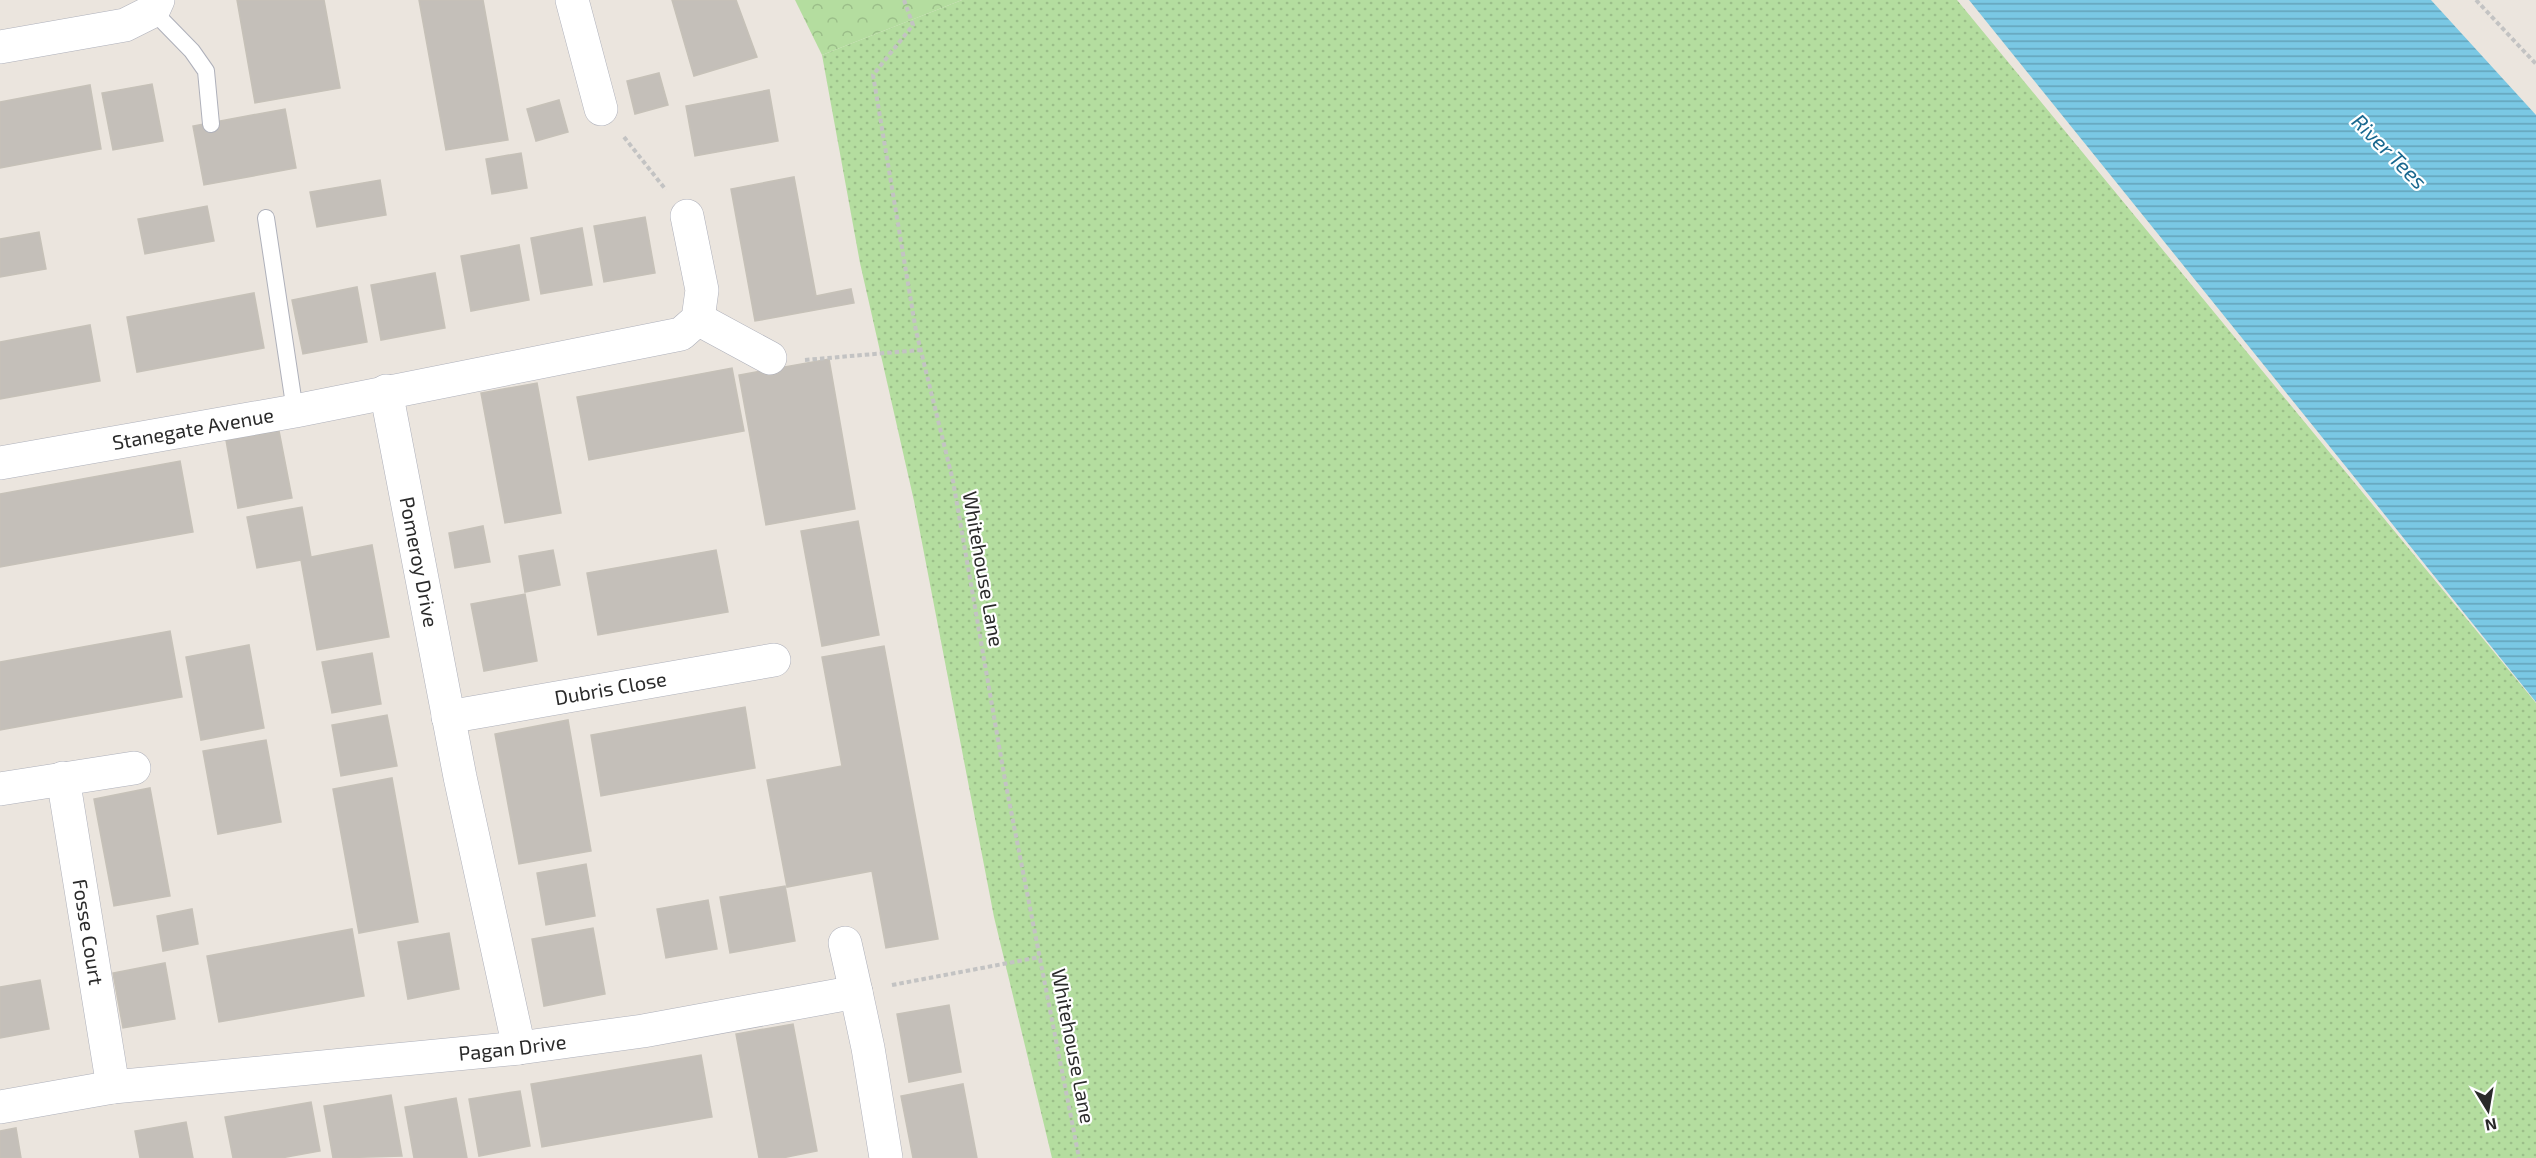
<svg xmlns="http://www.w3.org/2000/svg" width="2536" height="1158" font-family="'Exo 2',sans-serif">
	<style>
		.grass { fill: url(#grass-dots) }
		.park { fill: url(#park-crowns) }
		.water { fill: url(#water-rules) }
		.building { fill: #c4bfb9; stroke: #c6c1b8; stroke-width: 1.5 }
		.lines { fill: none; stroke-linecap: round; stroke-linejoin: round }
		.lane-casing { stroke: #aeb0ba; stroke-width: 18 }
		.street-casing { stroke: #aeb0ba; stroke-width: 34 }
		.path { stroke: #c3c3c3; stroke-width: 4; stroke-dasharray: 4.5 3; stroke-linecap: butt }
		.lane { stroke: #fff; stroke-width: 16 }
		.street { stroke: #fff; stroke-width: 33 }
		.labels { text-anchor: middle; stroke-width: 4.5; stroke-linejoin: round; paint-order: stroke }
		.street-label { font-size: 20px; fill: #2a2a2a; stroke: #fff }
		.water-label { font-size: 21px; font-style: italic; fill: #19688f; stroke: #fff }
	</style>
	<defs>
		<pattern id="grass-dots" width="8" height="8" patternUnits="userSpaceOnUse" patternTransform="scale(1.5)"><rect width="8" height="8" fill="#b4dd9f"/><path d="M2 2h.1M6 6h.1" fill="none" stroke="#9bbe89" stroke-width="1.8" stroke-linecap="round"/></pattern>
		<pattern id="park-crowns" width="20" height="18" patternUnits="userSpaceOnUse" patternTransform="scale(1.5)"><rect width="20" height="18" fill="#b4dd9f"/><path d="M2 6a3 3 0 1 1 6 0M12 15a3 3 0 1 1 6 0" fill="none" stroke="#9bbe89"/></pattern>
		<pattern id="water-rules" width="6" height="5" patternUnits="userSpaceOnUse" patternTransform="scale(1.5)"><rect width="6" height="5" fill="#7ac8e4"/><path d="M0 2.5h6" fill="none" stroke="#64a3b9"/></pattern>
	</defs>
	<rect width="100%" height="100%" fill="#ebe5de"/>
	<!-- grass -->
	<polygon class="grass" points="962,0 1957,0 2536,703 2536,1158 1052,1158 994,917 914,501 860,263 822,55"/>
	<!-- park -->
	<polygon class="park" points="795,0 962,0 822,55"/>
	<!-- water -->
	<polygon class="water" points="1969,0 2431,0 2536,115 2536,702"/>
	<!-- building -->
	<g class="building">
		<polygon points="237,0 324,0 340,88 255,103"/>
		<polygon points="419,0 483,0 508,140 446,150"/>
		<polygon points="672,0 736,0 757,57 694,76"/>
		<polygon points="659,73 668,105 635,114 627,81"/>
		<polygon points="152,84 163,141 113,150 102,93"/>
		<polygon points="90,85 101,149 0,168 0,102"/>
		<polygon points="769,90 778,141 695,156 686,106"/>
		<polygon points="559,100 568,132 536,141 527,109"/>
		<polygon points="285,109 296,168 204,185 193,126"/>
		<polygon points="521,153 527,188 492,194 486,159"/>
		<polygon points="794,177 816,296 851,289 854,303 755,321 731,189"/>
		<polygon points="380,180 386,215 317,227 310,192"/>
		<polygon points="207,206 214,241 145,254 138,219"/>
		<polygon points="645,217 655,273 604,282 594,226"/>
		<polygon points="582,228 592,285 541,294 531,238"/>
		<polygon points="39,232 46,269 0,277 0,239"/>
		<polygon points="519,245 529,300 471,311 461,256"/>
		<polygon points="435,273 445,328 381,340 371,285"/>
		<polygon points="357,287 367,342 303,354 292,300"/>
		<polygon points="254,293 264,348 137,372 127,317"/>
		<polygon points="90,325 100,381 0,399 0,342"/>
		<polygon points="829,359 855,509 766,525 739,375"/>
		<polygon points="732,368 744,431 589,460 577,397"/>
		<polygon points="537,383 561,513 505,523 481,393"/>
		<polygon points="279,431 292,498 238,508 226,440"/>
		<polygon points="180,461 193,532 0,567 0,494"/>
		<polygon points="302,507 311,557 372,545 389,637 317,650 301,560 257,568 247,517"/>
		<polygon points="858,521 879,635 822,646 801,531"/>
		<polygon points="483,526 490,562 455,568 449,533"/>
		<polygon points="553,550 560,585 525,592 519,556"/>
		<polygon points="716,550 728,612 598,635 587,573"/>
		<polygon points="525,594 537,661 484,671 471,604"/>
		<polygon points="170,631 182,697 0,730 0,662"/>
		<polygon points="249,645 264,728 201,740 186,657"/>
		<polygon points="884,646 938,939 886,948 872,871 787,887 767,780 842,766 822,657"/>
		<polygon points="372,653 381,704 332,713 322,662"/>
		<polygon points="745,707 755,768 601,796 591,735"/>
		<polygon points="387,715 397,766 341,776 332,725"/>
		<polygon points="568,720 591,851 519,864 495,734"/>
		<polygon points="266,740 281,822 218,834 203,751"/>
		<polygon points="392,778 418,922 359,933 333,789"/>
		<polygon points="150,788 170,896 114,906 94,799"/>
		<polygon points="586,864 595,916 546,925 537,873"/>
		<polygon points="785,886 795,941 730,953 720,897"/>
		<polygon points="708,900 717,949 666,958 657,909"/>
		<polygon points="192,909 198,944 163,951 157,916"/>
		<polygon points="593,928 605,994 544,1006 532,939"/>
		<polygon points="352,929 364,996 219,1022 207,956"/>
		<polygon points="449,933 459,989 408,999 398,942"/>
		<polygon points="165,963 175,1019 123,1028 113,973"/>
		<polygon points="40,980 49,1029 0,1038 0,987"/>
		<polygon points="949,1005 961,1072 909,1082 897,1014"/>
		<polygon points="793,1024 817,1151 782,1158 759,1158 736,1034"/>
		<polygon points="701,1055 712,1117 542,1147 531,1084"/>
		<polygon points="963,1084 977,1158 913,1158 901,1096"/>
		<polygon points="520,1091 530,1146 479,1156 469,1099"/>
		<polygon points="391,1095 402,1156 333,1158 324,1106"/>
		<polygon points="456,1098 467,1158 414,1158 405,1107"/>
		<polygon points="311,1102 320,1151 281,1158 233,1158 225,1117"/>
		<polygon points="186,1122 193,1158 140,1158 135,1131"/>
		<polygon points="16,1128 21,1158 0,1158 0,1131"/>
	</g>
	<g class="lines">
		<defs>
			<g id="lane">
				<polyline points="153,11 192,51 206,71 211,124"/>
				<polyline points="266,218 295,411"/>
			</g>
			<g id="street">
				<polyline points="572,0 601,109"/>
				<polyline points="0,47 125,25 153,11 158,0"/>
				<polyline points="698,319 770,358"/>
				<path id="s1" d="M386,391L460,777L519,1048"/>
				<path id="s2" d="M0,463L295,411L681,334L698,319L702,290L687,216"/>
				<path id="s3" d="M448,717L774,660"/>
				<path id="s4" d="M63,778L113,1087"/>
				<polyline points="0,789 134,768"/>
				<polyline points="845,943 856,992"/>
				<path id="s5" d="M0,1107L113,1087L519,1048L643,1031L856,992L868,1048L886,1158"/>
			</g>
		</defs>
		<!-- lane casing -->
		<use href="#lane" class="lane-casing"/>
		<!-- street casing -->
		<use href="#street" class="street-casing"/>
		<!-- path -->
		<g class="path">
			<polyline points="904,0 913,25 873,75 916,331 953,481 1005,780 1079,1158"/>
			<polyline points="2476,0 2536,64"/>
			<polyline points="624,137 666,190"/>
			<polyline points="805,360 920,350"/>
			<polyline points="892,985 1040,957"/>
		</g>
		<!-- lane -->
		<use href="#lane" class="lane"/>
		<!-- street -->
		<use href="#street" class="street"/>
	</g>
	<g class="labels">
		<!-- street labels -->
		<g class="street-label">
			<text dy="7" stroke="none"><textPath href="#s2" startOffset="196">Stanegate Avenue</textPath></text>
			<text dy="7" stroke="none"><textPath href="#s1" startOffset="174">Pomeroy Drive</textPath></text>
			<text transform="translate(983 569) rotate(80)" y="7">Whitehouse Lane</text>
			<text dy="7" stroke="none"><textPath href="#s3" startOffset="165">Dubris Close</textPath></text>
			<text dy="7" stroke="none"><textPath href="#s4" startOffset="156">Fosse Court</textPath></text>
			<text transform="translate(1073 1046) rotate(79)" y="7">Whitehouse Lane</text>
			<text dy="7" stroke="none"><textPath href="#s5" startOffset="516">Pagan Drive</textPath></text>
		</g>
		<!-- water labels -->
		<g class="water-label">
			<text transform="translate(2389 152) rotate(45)" y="7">River Tees</text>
		</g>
	</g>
	<!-- north arrow -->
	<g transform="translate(2488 1110) rotate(169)" stroke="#ffffff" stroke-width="4.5" paint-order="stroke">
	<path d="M0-4.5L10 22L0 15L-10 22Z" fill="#2a2a2a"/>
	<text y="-9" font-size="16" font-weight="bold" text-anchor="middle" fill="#2a2a2a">N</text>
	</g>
</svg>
